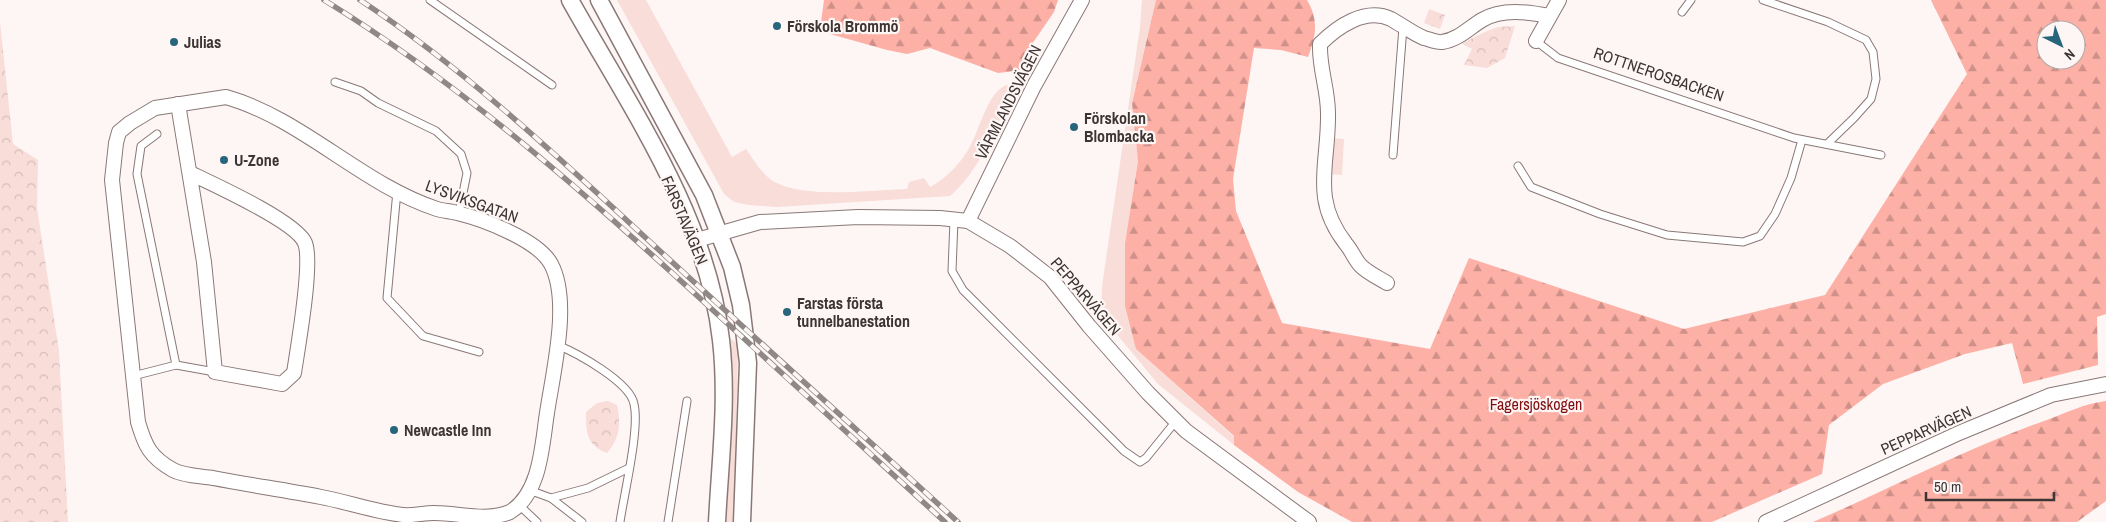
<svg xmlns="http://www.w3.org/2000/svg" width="2106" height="522" font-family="'Archivo Narrow',sans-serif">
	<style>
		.grass { fill: #f8ddd9 }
		.forest { fill: url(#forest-firs); fill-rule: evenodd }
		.park { fill: url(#park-crowns) }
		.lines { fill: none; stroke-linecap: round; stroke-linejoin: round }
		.service-casing { stroke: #897876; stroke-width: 9 }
		.minor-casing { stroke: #897876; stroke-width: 16 }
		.tertiary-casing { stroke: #897876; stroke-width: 19 }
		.service { stroke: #fff; stroke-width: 7 }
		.minor { stroke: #fff; stroke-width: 14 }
		.tertiary { stroke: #fff; stroke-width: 16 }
		.rail-casing { stroke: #8f8887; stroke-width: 5.5 }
		.rail { stroke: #fef6f5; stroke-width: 4; stroke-dasharray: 11; stroke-linecap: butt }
		.poi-dot { fill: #27657b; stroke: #fef6f5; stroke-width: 2 }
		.labels { text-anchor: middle; stroke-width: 4.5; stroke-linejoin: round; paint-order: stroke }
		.poi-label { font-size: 16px; font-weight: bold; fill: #3c3534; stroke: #fef6f5; text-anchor: start }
		.street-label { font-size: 16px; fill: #3c3534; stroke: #fef6f5 }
		.park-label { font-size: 16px; fill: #800f11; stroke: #fef6f5 }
	</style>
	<defs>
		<pattern id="forest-firs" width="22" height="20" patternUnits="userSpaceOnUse" patternTransform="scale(1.25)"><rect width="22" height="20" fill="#fdb0a6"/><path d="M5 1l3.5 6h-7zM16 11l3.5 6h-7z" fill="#ce9088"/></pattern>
		<pattern id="park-crowns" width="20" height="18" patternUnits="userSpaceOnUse" patternTransform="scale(1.25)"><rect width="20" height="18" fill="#f8ddd9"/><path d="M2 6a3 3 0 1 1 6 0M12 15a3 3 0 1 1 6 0" fill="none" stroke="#d6bebb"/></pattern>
	</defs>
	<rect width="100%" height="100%" fill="#fef6f5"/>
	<!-- grass -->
	<g class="grass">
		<path d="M617,0H646L732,157L746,149C753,159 761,172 770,179C798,200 872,190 907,189L909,182L924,178L930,187C945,179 959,165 968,150C979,133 987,91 1007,85L1012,89V95C995,128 979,172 950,196L777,207L749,205L734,202L724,194Z"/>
		<polygon points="1142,0 1156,0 1132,102 1138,161 1125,243 1136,349 1234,437 1234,445 1158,384 1101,315 1102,286 1140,27"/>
		<polygon points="1330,138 1344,139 1342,175 1328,174"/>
		<polygon points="731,339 738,344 734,522 725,522"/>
	</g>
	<!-- forest -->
	<g class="forest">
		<polygon points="824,0 1058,0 1054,12 1032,44 1024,70 998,73 930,48 907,54 887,50 830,34 821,22"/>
		<path d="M1156,0H1307C1319,20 1316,36 1308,57L1281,50L1254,48L1233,179L1236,211L1282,323L1430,349L1469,258L1684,329L1825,295L1967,74L1931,0H2106V314L2097,317L2098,365L2023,384L2012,343L1965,354L1883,384L1829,425L1822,474L1712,522H1352L1298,492L1234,445V436L1136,349L1125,306V243L1138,161L1132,103ZM2046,30H2076V60H2046Z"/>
		<path d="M2106,401V501L2077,522H1813C1890,489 1965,449 2044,421C2064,414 2085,403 2106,401Z"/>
	</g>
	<!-- park -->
	<g class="park">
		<polygon points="1429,9 1445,15 1440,29 1424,23"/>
		<polygon points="0,22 13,144 38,160 37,208 59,351 68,522 0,522"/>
		<path d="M1515,26L1505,58L1487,68L1464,65L1472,49L1462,44C1466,40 1493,28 1499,27C1504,26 1510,27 1515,26Z"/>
		<path d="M608,401L617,405C621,424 620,438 607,453C586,445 586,432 586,412L597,403Z"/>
	</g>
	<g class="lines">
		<defs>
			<g id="service">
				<polyline points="430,0 552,85"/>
				<polyline points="1763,0 1828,22 1866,40 1873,52 1876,79 1871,99 1854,118 1827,144"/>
				<polyline points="1682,12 1691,0"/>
				<polyline points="1536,41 1558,58 1794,138 1881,155"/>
				<polyline points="335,82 361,91 378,103 436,131 461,154 467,173 459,213"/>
				<polyline points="1393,155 1403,27"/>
				<polyline points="1518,166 1531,187 1600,214 1667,235 1743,242 1760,236 1775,214 1791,178 1802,140"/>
				<polyline points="397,191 387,298 423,336 479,352"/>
				<polyline points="954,220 952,271 963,290 1124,451 1140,462 1146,458 1176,421"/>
				<path d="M557,345C577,353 630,382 634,404C640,429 624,494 620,522"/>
				<polyline points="176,365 215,372"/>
				<polyline points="133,376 176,365 137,174 141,146 157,134"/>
				<polyline points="529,490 551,498 582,522"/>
				<polyline points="551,498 588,488 629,468"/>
				<polyline points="519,505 537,522"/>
				<polyline points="668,522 687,401"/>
			</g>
			<g id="minor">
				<polyline points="1536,41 1559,0"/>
				<path d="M226,97C303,119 361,184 437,209C443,211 451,211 457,213C483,219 538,240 551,264C571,301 553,372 547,413C542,444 541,493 510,512C486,522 460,513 434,513C423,513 413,516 403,515C375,512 348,502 321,497C285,490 249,485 213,478C201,476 184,476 173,470C150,457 145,446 138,422L112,180L116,143L119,132L130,123L155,108Z"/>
				<path d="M178,104L204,262L215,372L282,384L294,373C298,346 313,263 305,243C297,222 213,184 190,173"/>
				<polyline points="968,221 1034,86 1082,0"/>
				<polyline points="697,240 760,222 858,217 940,218 968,221 1010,246 1050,277 1089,326 1148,393 1186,431 1309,522"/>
				<path d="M1387,283C1379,278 1368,273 1361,266C1355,260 1352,251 1346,244C1310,198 1329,165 1328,113C1328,89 1319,68 1320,44C1337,27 1365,7 1391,19C1402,25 1412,33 1424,38C1429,39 1437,43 1442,42C1458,40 1470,27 1482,20C1502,8 1528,12 1549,16"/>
				<polyline points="1766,522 1959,433 2051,395 2106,384"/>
			</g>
			<g id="tertiary">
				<path d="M570,0C630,107 707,216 721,340C728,400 720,462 717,522"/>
				<polyline points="599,0 704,195 732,267 741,305 748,363 742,522"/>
			</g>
		</defs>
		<!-- service casing -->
		<use href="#service" class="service-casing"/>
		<!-- minor casing -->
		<use href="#minor" class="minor-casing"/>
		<!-- tertiary casing -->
		<use href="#tertiary" class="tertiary-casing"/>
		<!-- service -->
		<use href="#service" class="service"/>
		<!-- minor -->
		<use href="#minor" class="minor"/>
		<!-- tertiary -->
		<use href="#tertiary" class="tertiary"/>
		<defs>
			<g id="rail">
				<path d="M324,0C467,88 593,200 716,313C792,383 869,452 945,522"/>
				<path d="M360,0C477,77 580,178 683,272C775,356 867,439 958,522"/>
			</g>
		</defs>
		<!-- rail casing -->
		<use href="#rail" class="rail-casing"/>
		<!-- rail -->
		<use href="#rail" class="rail"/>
	</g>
	<!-- markers -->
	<g class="poi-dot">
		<circle cx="777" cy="26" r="5"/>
		<circle cx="174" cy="42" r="5"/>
		<circle cx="1074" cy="127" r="5"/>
		<circle cx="224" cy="160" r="5"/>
		<circle cx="787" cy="312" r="5"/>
		<circle cx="394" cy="430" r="5"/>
	</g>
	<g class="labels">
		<!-- poi labels -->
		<g class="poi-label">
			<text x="787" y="32">Förskola Brommö</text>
			<text x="184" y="48">Julias</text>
			<text x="1084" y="124">Förskolan<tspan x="1084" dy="18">Blombacka</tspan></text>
			<text x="234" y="166">U-Zone</text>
			<text x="797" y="309">Farstas första<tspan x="797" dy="18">tunnelbanestation</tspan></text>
			<text x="404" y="436">Newcastle Inn</text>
		</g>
		<!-- street labels -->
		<g class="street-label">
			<text transform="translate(1659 74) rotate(19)" y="6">ROTTNEROSBACKEN</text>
			<text transform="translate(1008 102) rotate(-63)" y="6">VÄRMLANDSVÄGEN</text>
			<text transform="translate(472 201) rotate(20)" y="6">LYSVIKSGATAN</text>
			<text transform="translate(685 220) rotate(67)" y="6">FARSTAVÄGEN</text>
			<text transform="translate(1086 296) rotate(49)" y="6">PEPPARVÄGEN</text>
			<text transform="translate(1926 430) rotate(-24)" y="6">PEPPARVÄGEN</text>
		</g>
		<!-- park labels -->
		<g class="park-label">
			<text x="1536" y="410">Fagersjöskogen</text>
		</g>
	</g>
	<!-- north arrow -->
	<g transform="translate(2061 45) rotate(138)"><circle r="24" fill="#fef6f5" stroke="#b0a9a8"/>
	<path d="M0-4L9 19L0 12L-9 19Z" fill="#27657b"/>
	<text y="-8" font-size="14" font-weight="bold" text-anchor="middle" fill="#3c3534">N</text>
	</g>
	<!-- scale -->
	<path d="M1926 492v8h128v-8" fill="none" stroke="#3c3534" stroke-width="2.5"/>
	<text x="1934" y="492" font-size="15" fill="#3c3534" stroke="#fef6f5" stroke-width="4" paint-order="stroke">50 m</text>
</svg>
